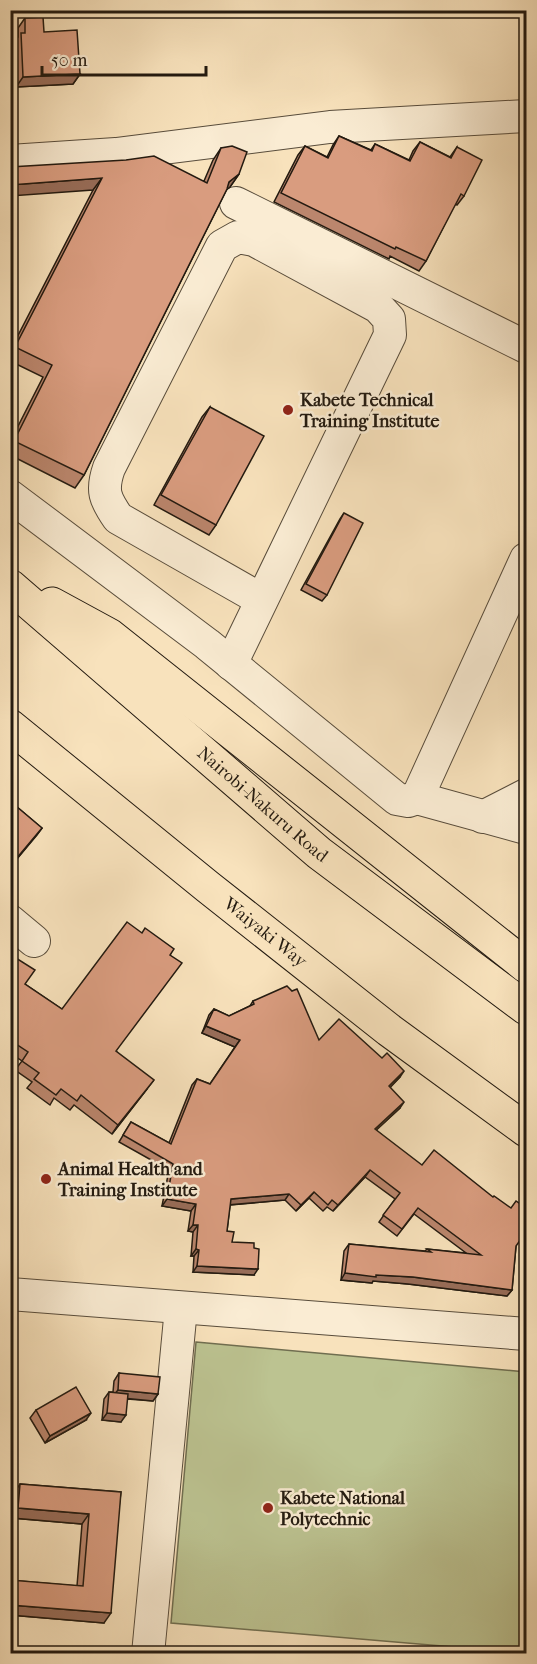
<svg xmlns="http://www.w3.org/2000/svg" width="537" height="1664" font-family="'IM FELL French Canon',serif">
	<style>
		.green { fill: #bcc391; stroke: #706e50; stroke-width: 1.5 }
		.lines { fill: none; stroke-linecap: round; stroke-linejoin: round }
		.minor-casing { stroke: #584c3b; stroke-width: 34 }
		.highway-casing { stroke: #231a10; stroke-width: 35 }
		.minor { stroke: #faecd3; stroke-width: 32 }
		.highway { stroke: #f8e2bc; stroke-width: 33 }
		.wall { fill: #bb866d; stroke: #231a10; stroke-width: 1.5 }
		.shaded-wall { fill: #986d59; stroke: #231a10; stroke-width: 1.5 }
		.building { fill: #d99c7f; stroke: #231a10; stroke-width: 1.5 }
		.poi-dot { fill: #8f2418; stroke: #faecd3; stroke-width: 2 }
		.labels { text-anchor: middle; stroke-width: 5; stroke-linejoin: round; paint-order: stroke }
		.poi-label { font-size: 18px; font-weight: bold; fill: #231a10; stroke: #faecd3; text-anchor: start }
		.street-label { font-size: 18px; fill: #231a10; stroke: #faecd3 }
	</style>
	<rect width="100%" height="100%" fill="#f8e2bc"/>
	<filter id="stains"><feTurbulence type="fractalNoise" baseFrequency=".00333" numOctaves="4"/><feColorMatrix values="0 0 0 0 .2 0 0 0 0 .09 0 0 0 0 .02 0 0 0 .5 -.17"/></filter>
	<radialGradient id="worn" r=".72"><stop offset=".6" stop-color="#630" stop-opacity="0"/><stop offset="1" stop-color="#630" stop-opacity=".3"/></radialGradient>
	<!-- green -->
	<polygon class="green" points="196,1342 526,1372 526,1653 171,1623"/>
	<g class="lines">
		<defs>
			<g id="minor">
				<polyline points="10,161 116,154 330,127 526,116"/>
				<polyline points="236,203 526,347"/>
				<polyline points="10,496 207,644 397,799 408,801 417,798 526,559"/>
				<path d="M231,664L390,335L389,319L378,307L254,240L238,237L222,246L109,468C101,491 105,499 118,518L262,600"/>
				<polyline points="417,798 526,828"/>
				<polyline points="483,817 526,795"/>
				<polyline points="10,921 34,941"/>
				<polyline points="10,1294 526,1334"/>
				<polyline points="148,1654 181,1308"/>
			</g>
			<g id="highway">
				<path id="s1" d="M10,586L319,853L526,1008"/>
				<polyline points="52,604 109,635 526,966"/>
				<path id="s2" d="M10,726L208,887L389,1030L526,1130"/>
			</g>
		</defs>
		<!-- minor casing -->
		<use href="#minor" class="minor-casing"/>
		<!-- highway casing -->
		<use href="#highway" class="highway-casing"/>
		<!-- minor -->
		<use href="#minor" class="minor"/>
		<!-- highway -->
		<use href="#highway" class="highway"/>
	</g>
	<!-- wall -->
	<g class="wall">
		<polygon points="25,18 80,74 73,84 16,87 14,43 18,37 18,28"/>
		<polygon points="339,136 371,150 375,144 409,160 413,151 420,142 450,157 457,147 464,196 457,205 455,204 426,261 419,271 390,256 389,259 274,202 298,155 305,146 327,157 333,145"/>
		<polygon points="221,148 239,174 230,187 227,189 84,475 75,488 10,455 10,442 43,377 10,361 10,351 93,190 10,167 204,181 213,160"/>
		<polygon points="210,407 216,525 209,535 154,505 202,417"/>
		<polygon points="344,513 327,595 322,601 301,590 340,519"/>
		<polygon points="10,801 42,828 11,866"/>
		<polygon points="170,955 116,1051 147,1089 112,1134 74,1105 70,1110 54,1098 50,1105 27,1088 32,1082 15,1070 22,1061 10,1053 10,966 25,984 62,1009"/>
		<polygon points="253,1001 319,1040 400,1077 390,1087 400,1108 376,1130 516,1246 512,1290 507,1296 408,1284 373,1281 372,1283 341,1280 344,1251 349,1244 425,1251 427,1249 466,1253 414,1214 397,1236 379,1222 395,1199 365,1177 333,1211 327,1207 323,1211 309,1198 296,1211 285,1200 230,1205 227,1231 232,1242 254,1275 193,1272 194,1256 191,1256 193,1232 188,1231 191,1211 162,1206 169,1170 119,1142 131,1122 169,1143 192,1085 197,1079 210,1084 235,1047 202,1033 209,1015 214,1009 229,1016 250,1006"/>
		<polygon points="119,1373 158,1394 153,1401 127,1399 121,1422 102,1420 104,1399 109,1392 113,1392 114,1381"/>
		<polygon points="36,1410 86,1420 45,1443 30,1418"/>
		<polygon points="20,1484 121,1492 104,1623 10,1615 10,1580 77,1586 82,1524 12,1518 14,1493"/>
	</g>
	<!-- shaded-wall -->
	<g class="shaded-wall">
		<polygon points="80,74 73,84 16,87 23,77"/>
		<polygon points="239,174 230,187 220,195 229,182"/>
		<polygon points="102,178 93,190 10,196 10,185"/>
		<polygon points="42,828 37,835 11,866 16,859"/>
		<polygon points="206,1026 240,1040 235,1047 202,1033"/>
		<polygon points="404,1071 400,1077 385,1093 389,1086"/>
		<polygon points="154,1080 112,1134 118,1125"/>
		<polygon points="404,1102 400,1108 370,1136 375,1129"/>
		<polygon points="370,1170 365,1177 333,1211 338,1205"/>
		<polygon points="314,1192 309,1198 296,1211 301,1205"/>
		<polygon points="289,1194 285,1200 227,1205 231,1199"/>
		<polygon points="167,1199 196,1204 191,1211 162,1206"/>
		<polygon points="193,1225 198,1225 193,1232 188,1231"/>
		<polygon points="196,1249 199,1250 194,1256 191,1256"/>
		<polygon points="197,1266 258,1269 254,1275 193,1272"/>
		<polygon points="345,1273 413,1277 512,1290 507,1296 408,1284 373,1281 372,1283 341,1280"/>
		<polygon points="118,1390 158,1394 153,1401 112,1397"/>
		<polygon points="91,1413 86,1420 45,1443 50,1436"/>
		<polygon points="107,1413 126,1415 121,1422 102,1420"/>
		<polygon points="18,1508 89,1514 82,1524 12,1518"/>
		<polygon points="10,1605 111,1613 104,1623 10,1615"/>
	</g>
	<!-- building -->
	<g class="building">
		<polygon points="43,17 44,32 77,30 80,74 23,77 21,33 25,33 25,18"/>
		<polygon points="339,136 372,151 375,144 410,161 420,142 451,158 457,147 482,160 464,196 461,194 426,261 396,247 395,249 281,193 305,146 328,158"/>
		<polygon points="232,146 247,152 239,174 229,182 227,189 84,475 14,441 52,365 15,347 102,178 10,185 10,167 126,160 154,156 207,183 221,148"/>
		<polygon points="210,407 264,436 216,525 161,495"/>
		<polygon points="344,513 363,523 327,595 306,584"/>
		<polygon points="10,801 42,828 16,859 10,854"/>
		<polygon points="127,922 142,933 145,928 174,949 170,955 182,963 116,1051 154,1080 118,1125 81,1095 77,1101 61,1089 56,1095 34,1079 39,1073 22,1061 28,1052 10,1040 10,966 16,958 35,970 25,984 62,1009"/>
		<polygon points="287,986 292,991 297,989 319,1040 339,1019 382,1058 387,1053 404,1071 389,1086 404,1102 375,1129 422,1165 434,1150 493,1197 494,1196 511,1208 516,1201 526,1208 526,1232 516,1246 512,1290 413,1277 376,1275 376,1277 345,1273 349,1244 431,1252 427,1249 481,1255 418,1208 402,1229 383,1215 400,1193 370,1170 338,1205 332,1200 328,1205 314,1192 301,1205 289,1194 231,1199 227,1231 234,1232 232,1242 254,1243 254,1248 259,1249 258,1269 197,1266 199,1250 196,1249 198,1225 193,1225 196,1204 167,1199 173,1164 123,1135 131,1122 171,1144 197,1079 210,1084 240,1040 206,1026 214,1009 229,1016 254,1004 253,1001"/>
		<polygon points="119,1373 160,1377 158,1394 118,1390"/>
		<polygon points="76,1387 91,1413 50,1436 36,1410"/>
		<polygon points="109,1392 128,1394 126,1415 107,1413"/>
		<polygon points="20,1484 121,1492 111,1613 10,1605 10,1580 83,1586 89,1514 18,1508"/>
		<polygon points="10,1527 14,1527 10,1562"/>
	</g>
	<!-- markers -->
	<g class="poi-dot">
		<circle cx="288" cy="410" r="6"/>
		<circle cx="46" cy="1179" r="6"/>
		<circle cx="268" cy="1508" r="6"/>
	</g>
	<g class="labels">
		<!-- poi labels -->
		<g class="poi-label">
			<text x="300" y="406">Kabete Technical<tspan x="300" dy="21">Training Institute</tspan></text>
			<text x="58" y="1175">Animal Health and<tspan x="58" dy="21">Training Institute</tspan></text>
			<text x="280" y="1504">Kabete National<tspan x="280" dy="21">Polytechnic</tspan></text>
		</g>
		<!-- street labels -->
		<g class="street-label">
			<text dy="6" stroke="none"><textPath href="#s1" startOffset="334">Nairobi-Nakuru Road</textPath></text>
			<text dy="6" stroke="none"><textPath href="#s2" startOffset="328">Waiyaki Way</textPath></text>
		</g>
	</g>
	<!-- margin -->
	<rect width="537" height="1664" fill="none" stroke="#f8e2bc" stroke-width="36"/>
	<rect x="12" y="12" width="513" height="1640" fill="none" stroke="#231a10" stroke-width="3"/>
	<rect x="18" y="18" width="501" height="1628" fill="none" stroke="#231a10" stroke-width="1.5"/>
	<!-- scale -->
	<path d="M42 66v9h164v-9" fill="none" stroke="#231a10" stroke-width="3"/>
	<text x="51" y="66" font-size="18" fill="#231a10" stroke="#faecd3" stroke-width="4.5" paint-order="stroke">50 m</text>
	<rect width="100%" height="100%" filter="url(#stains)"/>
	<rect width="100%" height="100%" fill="url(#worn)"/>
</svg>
